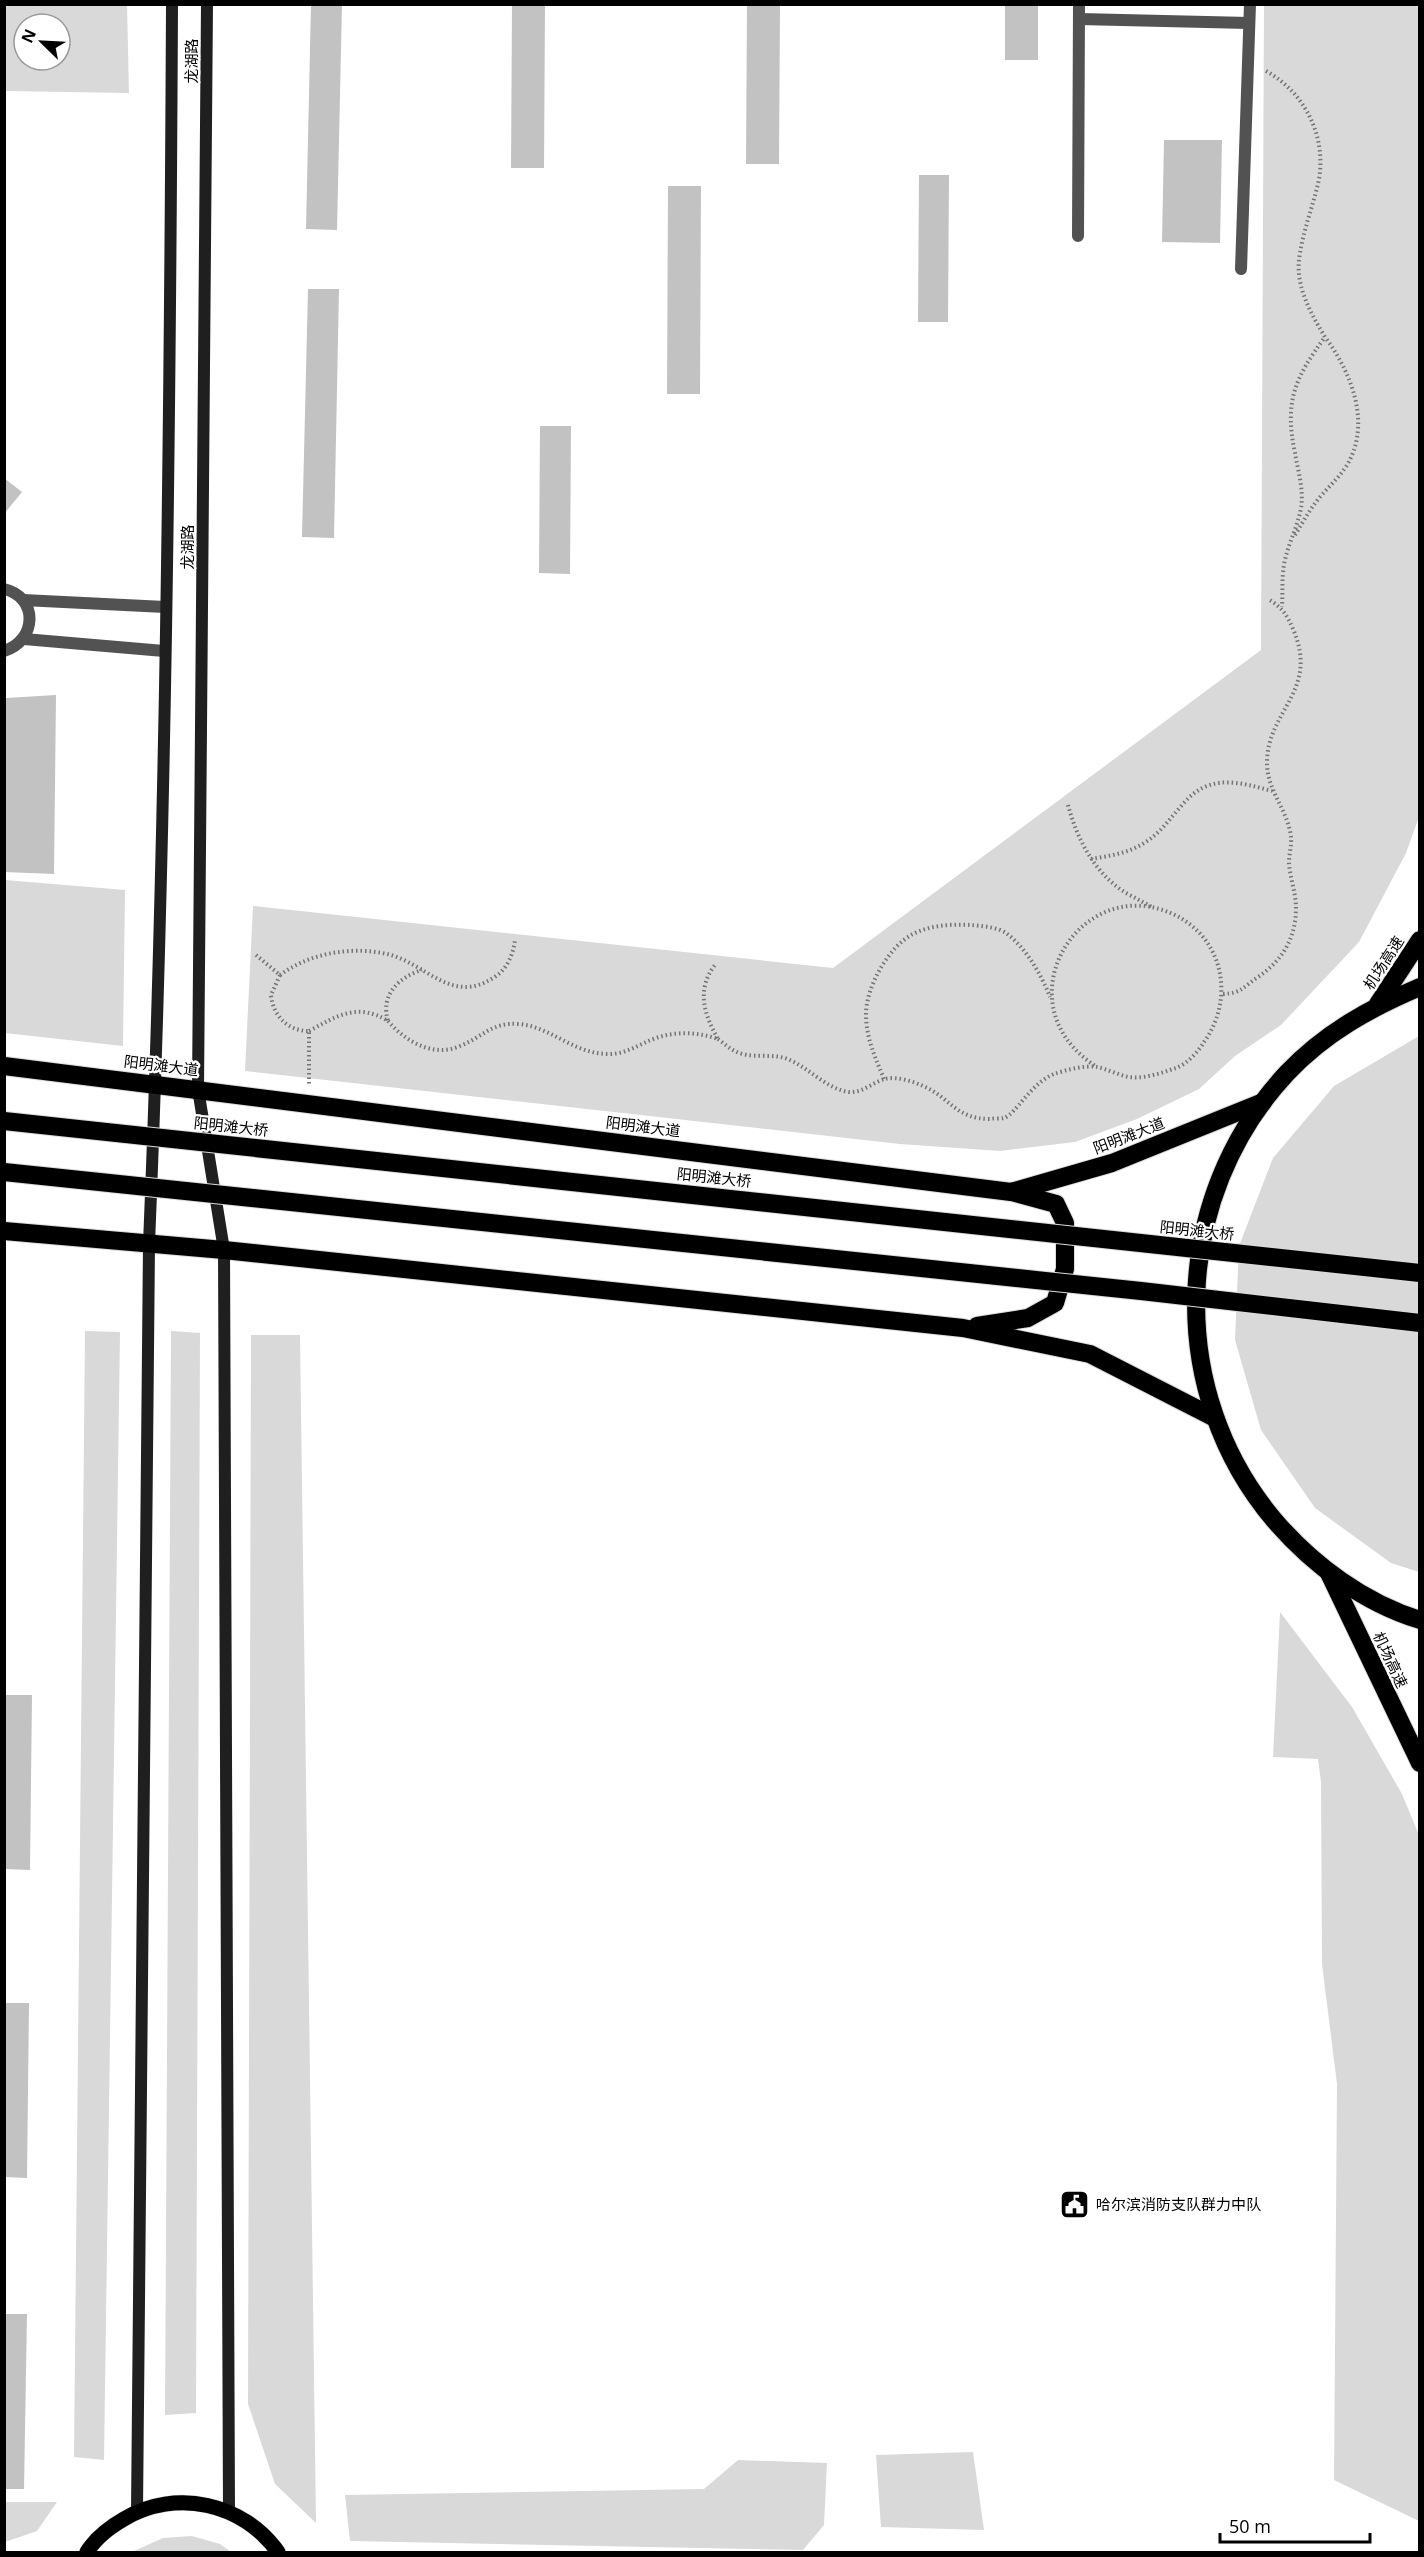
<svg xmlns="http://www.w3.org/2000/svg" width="1424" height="2557" font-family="'Open Sans','Noto Sans SC',sans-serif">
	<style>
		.green { fill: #d9d9d9; fill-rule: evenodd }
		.building { fill: #c2c2c2 }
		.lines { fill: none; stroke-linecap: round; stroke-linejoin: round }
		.primary-casing { stroke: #dbdbdb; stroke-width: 16 }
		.highway-casing { stroke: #dbdbdb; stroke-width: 20 }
		.path { stroke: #747474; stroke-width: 4; stroke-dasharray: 1.5 3; stroke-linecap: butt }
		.lane { stroke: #525252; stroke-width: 12 }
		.secondary { stroke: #1f1f1f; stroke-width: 12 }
		.primary { stroke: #000; stroke-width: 15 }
		.highway { stroke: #000; stroke-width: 18 }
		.highway-bridge-casing { stroke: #dbdbdb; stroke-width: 20; stroke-linecap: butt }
		.highway-bridge { stroke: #000; stroke-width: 18 }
		.labels { text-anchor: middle; stroke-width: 4.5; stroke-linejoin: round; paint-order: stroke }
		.street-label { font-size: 15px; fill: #000; stroke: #fff }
		.poi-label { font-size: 15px; fill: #000; stroke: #fff; text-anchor: start }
	</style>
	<rect width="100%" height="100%" fill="#fff"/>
	<!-- green -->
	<g class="green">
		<path d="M5,4L127,5L129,93L5,91ZM24,24H60V60H24Z"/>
		<polygon points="1264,5 1420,5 1419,817 1406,853 1359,942 1281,1025 1235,1056 1199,1089 1137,1119 1075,1142 1000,1151 900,1144 245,1071 253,906 833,968 1261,650"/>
		<polygon points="5,880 125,890 123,1046 5,1033"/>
		<polygon points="1419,1036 1419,1572 1391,1563 1315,1508 1261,1430 1235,1340 1239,1246 1273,1158 1334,1086"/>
		<polygon points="85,1331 120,1332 104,2460 74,2457"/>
		<polygon points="171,1331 200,1333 196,2413 165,2415"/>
		<polygon points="251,1335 300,1335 316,2523 275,2484 248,2404"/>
		<polygon points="1280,1612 1352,1707 1402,1794 1419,1835 1419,2521 1334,2480 1337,2084 1322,1964 1321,1782 1318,1759 1273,1757"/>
		<polygon points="973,2452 984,2530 881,2527 876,2455"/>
		<polygon points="738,2460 827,2463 824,2525 803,2550 350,2541 345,2495 704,2489"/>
		<polygon points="5,2502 57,2502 37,2531 5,2542"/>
		<polygon points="192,2536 220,2544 231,2552 132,2552 163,2538"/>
	</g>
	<!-- building -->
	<g class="building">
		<polygon points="311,4 342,4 337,230 306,229"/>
		<polygon points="512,4 545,4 544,168 511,168"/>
		<polygon points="747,4 780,4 779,164 746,164"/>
		<rect x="1005" y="4" width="33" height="56"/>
		<polygon points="1164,140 1222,140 1220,243 1162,242"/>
		<polygon points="919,175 949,175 948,322 918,322"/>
		<polygon points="668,186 701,186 700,394 667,394"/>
		<polygon points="308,289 339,289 334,538 302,537"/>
		<polygon points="540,426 571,426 570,574 539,573"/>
		<polygon points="4,478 22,492 4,514"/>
		<polygon points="56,695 54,874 4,872 6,698"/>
		<polygon points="4,1695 32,1695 30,1870 4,1869"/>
		<polygon points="4,2003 29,2003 27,2178 4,2177"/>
		<polygon points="4,2314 27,2314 24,2489 4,2489"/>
	</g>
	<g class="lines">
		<defs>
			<path id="primary" d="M87,2552C95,2539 110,2527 124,2519C176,2488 243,2503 278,2552"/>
			<g id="highway">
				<path d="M1420,987C1370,1008 1325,1033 1287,1073C1171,1197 1165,1392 1275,1521C1313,1565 1364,1603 1420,1620"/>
				<polyline points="1378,1004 1420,940"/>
				<polyline points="4,1066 1011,1192 1112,1163 1263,1102"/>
				<polyline points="4,1231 224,1250 963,1328 1090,1354 1215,1418"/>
				<polyline points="977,1326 1028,1318 1055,1303 1065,1269 1065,1223 1056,1204 1012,1192"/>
				<polyline points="1329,1573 1420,1763"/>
			</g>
		</defs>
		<!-- primary casing -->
		<use href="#primary" class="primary-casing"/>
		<!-- highway casing -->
		<use href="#highway" class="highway-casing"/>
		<!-- path -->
		<g class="path">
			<path d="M1266,71C1306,93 1328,139 1318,184C1312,209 1302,234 1299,260C1296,287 1311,314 1325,337C1295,378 1284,401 1295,453C1298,471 1304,490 1301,508C1298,525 1290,540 1286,556C1281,573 1283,590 1282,607"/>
			<path d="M1295,535C1303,522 1310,509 1320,497C1329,486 1339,478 1347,465C1372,423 1351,372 1325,337"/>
			<path d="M1068,805C1077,839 1095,874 1126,893C1135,898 1143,902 1152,907"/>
			<path d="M1091,859C1109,856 1129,853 1144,843C1161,833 1170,818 1183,804C1209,773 1239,782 1272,791"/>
			<path d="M256,955L280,975L271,995C273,1016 288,1031 309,1031V1085"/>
			<path d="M280,975C310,953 351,946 387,954C426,963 451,1005 493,978C507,970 513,955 515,940"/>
			<path d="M1223,994C1242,993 1243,987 1258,977C1282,961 1296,938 1296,908C1296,893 1290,878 1289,863C1289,852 1293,843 1290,831C1285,807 1267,789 1267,763C1267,710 1320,691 1293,629C1287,615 1282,607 1268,599"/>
			<path d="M388,1021C405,1041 433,1058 460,1046C483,1037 491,1022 519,1024C552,1027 573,1054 609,1054C627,1054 639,1044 656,1038C676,1031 698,1032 718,1039C704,1015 696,989 715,965"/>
			<path d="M309,1031C337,1016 357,1002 388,1021C380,995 399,977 422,970"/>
			<path d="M718,1039C726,1045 733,1052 743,1054C758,1058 775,1053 790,1060C810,1069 827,1089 849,1092C863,1093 873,1082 885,1079C896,1076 912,1081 923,1086C950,1097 955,1119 990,1119C994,1118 1000,1119 1004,1118C1016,1114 1031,1083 1054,1074C1066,1070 1084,1065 1097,1067C1107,1069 1118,1075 1129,1077C1145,1079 1161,1073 1176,1068C1187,1064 1198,1052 1204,1042C1235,999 1224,939 1175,915C1081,869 997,1004 1097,1067"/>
			<path d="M884,1079C875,1057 866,1038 866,1014C866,987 889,946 913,934C931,925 951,924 971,925C982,926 997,927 1006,933C1026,948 1041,974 1050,997"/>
		</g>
		<!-- lane -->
		<g class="lane">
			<polyline points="1079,19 1249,23"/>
			<polyline points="1078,236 1079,4"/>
			<polyline points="1241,269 1250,4"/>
			<path d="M4,589C39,597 37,641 4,651"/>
			<polyline points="23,600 165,607"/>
			<polyline points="24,639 164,651"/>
		</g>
		<!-- secondary -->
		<g class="secondary">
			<polyline points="207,4 198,1089 224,1250 229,2511"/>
			<path d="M137,2511L149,1244C166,831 170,417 172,4"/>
		</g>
		<!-- primary -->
		<use href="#primary" class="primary"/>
		<!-- highway -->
		<use href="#highway" class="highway"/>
		<defs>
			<g id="highway-bridge">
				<polyline points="4,1121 1420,1273"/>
				<polyline points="4,1172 1141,1291 1420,1323"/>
			</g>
		</defs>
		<!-- highway-bridge casing -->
		<use href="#highway-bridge" class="highway-bridge-casing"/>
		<!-- highway-bridge -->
		<use href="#highway-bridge" class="highway-bridge"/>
	</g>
	<!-- icons -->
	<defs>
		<symbol id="civic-square" viewBox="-11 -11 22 22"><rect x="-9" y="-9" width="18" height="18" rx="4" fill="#000" stroke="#fff"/><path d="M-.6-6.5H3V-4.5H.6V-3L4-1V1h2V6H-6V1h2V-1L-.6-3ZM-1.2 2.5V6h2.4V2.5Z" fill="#fff"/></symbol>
	</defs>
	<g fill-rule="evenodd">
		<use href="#civic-square" x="1058" y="2188" width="33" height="33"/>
	</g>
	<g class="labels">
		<!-- street labels -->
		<g class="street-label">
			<text transform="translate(192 61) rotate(-90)" y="5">龙湖路</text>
			<text transform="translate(188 547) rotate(-90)" y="5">龙湖路</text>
			<text transform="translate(1384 963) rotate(-57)" y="5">机场高速</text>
			<text transform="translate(161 1066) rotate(7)" y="5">阳明滩大道</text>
			<text transform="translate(231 1127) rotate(6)" y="5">阳明滩大桥</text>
			<text transform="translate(643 1127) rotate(7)" y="5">阳明滩大道</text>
			<text transform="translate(1129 1136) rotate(-21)" y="5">阳明滩大道</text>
			<text transform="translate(714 1178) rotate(6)" y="5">阳明滩大桥</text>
			<text transform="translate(1197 1231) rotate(6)" y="5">阳明滩大桥</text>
			<text transform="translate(1390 1660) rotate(65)" y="5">机场高速</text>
		</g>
		<!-- poi labels -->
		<g class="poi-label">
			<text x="1096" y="2210">哈尔滨消防支队群力中队</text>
		</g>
	</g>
	<!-- border -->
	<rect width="1424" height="2557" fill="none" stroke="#000000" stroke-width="12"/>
	<!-- north arrow -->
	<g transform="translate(42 42) rotate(294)"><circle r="28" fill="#ffffff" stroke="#999999" stroke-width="1.5"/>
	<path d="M0-4.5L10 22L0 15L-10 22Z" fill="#000000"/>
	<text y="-9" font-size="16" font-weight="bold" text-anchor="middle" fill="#000000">N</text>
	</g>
	<!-- scale -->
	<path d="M1220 2533v9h150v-9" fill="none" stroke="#000000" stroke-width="3"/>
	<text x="1229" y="2533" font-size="18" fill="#000000" stroke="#ffffff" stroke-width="4.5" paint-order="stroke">50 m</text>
</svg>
